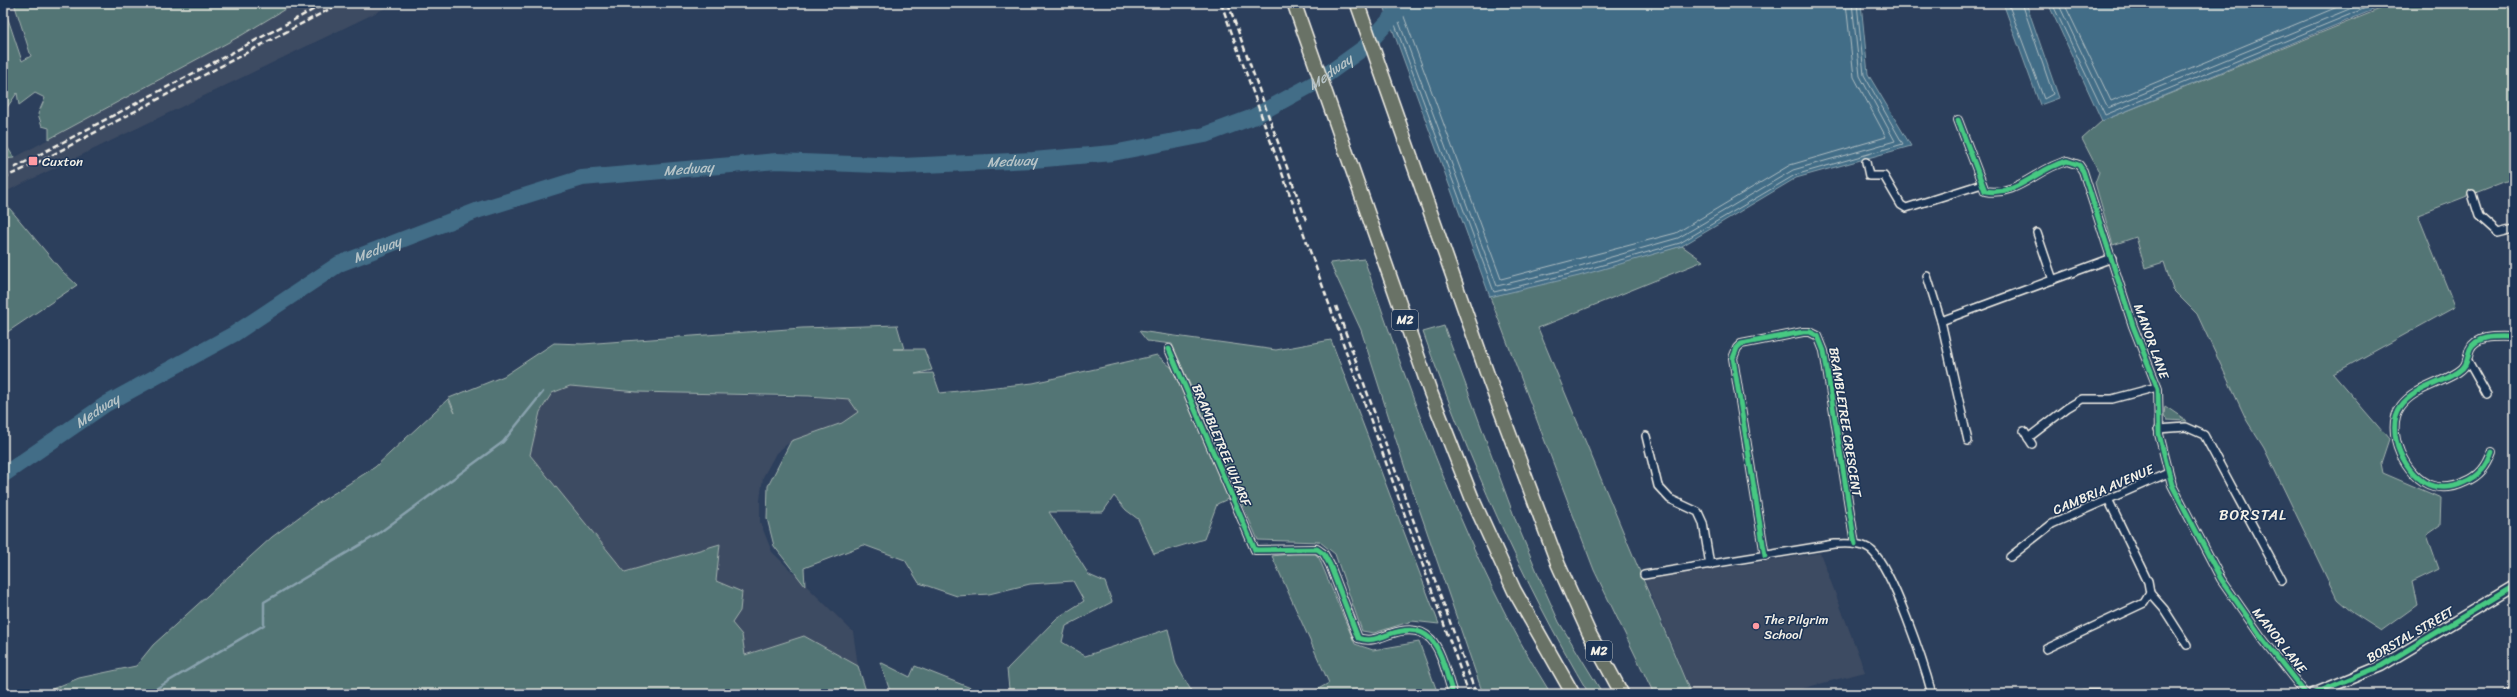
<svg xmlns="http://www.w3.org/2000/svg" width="2517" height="697" font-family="Sriracha,sans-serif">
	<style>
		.built { fill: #3e4b62 }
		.green { fill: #527474; stroke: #a3b2ae }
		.water { fill: #426d87; stroke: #89a2ae }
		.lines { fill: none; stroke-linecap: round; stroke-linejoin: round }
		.shore { stroke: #adbcc1; stroke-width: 1 }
		.stream { stroke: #89a2ae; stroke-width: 2.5 }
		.river { stroke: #426d87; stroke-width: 16 }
		.street-casing { stroke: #f4f1e8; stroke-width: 10 }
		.secondary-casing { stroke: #f4f1e8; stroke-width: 13 }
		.highway-casing { stroke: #f4f1e8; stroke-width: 16 }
		.street { stroke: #1d3557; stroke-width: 7 }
		.secondary { stroke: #1d3557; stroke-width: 10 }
		.highway { stroke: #697266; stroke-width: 13 }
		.rail { stroke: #f4f1e8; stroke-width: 2.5; stroke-dasharray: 6 3; stroke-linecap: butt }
		.cycleway-casing { stroke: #1d3557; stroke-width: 8 }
		.cycleway { stroke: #46c982; stroke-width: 5 }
		.poi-dot { fill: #ff9aa2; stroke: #1d3557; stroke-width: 1.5 }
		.labels { text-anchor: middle; stroke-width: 3; stroke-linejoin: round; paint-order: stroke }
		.shield { fill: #1d3557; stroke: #b4b9bc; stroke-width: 1 }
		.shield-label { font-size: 12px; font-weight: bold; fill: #f4f1e8 }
		.poi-label { font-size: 13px; fill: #f4f1e8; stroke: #1d3557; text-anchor: start }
		.street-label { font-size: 13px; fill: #f4f1e8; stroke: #1d3557 }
		.water-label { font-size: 14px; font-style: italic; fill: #b6c3c6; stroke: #1d3557 }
		.quarter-label { font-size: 15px; letter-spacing: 1px; fill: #f4f1e8; stroke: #1d3557 }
	</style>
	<rect width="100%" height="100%" fill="#2c3f5c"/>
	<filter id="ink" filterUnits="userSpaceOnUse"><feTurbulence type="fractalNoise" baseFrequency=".025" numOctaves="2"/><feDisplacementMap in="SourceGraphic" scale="8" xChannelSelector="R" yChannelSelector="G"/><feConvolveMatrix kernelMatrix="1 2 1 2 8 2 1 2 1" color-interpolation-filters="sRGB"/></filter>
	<g filter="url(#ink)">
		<!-- built -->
		<g class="built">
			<polygon points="297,3 396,3 3,193 3,159 14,158 49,139"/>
			<polygon points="570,386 637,392 849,399 859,412 842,423 791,441 776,453 763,477 760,500 760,522 772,552 853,632 858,666 804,636 745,655 742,635 732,623 740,611 716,581 720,544 625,572 530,455 540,412 552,393"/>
			<polygon points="1820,553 1865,672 1781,694 1692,694 1645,580"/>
		</g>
		<!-- green -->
		<g class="green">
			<polygon points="14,3 295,3 242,35 49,139 49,128 42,126 38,114 45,98 35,93 19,105 17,93 6,109 3,106 3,4 22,61 31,56"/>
			<polygon points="2395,3 2514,3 2514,178 2418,215 2455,307 2333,374 2389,439 2381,463 2383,473 2441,498 2440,526 2427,535 2439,569 2412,582 2417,605 2381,631 2353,613 2337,599 2264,448 2247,421 2197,314 2173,290 2164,262 2145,268 2136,237 2113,245 2095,183 2099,172 2082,139 2102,121"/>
			<polygon points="3,147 8,148 14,158 3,159"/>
			<polygon points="5,203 62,271 77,285 3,335 3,208"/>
			<polygon points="1682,246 1703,261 1538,328 1691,694 1654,694 1594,570 1490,297"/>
			<path d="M1364,259C1416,408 1467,560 1551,694H1483L1405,468L1361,330L1330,263Z"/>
			<polygon points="897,325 904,349 893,349 924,349 932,370 915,374 933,373 940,393 1033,383 1157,355 1172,368 1230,498 1217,504 1204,539 1154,554 1138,519 1126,510 1114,496 1103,512 1049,512 1089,575 1105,582 1112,602 1066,626 1062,642 1085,656 1168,629 1176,664 1193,694 997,694 1009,689 1007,669 1057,618 1084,601 1073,581 1030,584 989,594 957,596 919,583 905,560 864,545 804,568 805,586 774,546 767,518 768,486 791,441 842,423 858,412 849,399 809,396 637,392 570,386 552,393 540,412 530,455 625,572 720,544 716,581 742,592 740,611 732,623 742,635 745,655 804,636 858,666 867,694 40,694 79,678 136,666 153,645 272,537 314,506 375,467 448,399 455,413 449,398 504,376 554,343 583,344 802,328"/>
			<path d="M1444,326L1517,524L1546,593L1559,622L1603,694H1589C1521,579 1468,458 1423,332Z"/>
			<polygon points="1139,331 1276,350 1331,340 1439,624 1412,621 1374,633 1362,631 1335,554 1320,542 1258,540 1172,344 1147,341"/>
			<polygon points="2165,406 2187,421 2167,420 2164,415"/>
			<polygon points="1313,551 1319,558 1355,644 1373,650 1419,642 1438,694 1309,694 1329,683 1272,556"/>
			<polygon points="880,662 910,677 915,666 986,694 891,694"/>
		</g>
		<!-- water -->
		<g class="water">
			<polygon points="1383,3 1861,3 1868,74 1911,146 1796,178 1682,246 1579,276 1490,297"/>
			<polygon points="2003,3 2026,3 2059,98 2040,105"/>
			<polygon points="2048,3 2390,3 2102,121"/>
		</g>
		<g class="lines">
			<!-- shore -->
			<g class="shore">
				<polyline points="1387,3 1494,292 1578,272 1680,243 1795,175 1903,144 1864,75 1857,3"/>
				<polyline points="1392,3 1497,286 1576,267 1678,238 1793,170 1895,141 1860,76 1852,3"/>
				<polyline points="1399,3 1501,279 1676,233 1790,165 1886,137 1854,77 1846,3"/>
				<polyline points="2008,3 2044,99 2053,94 2022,3"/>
				<polyline points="2052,3 2105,115 2378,3"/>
				<polyline points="2058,3 2108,108 2364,3"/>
				<polyline points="2064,3 2111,101 2347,3"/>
			</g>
			<!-- stream -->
			<polyline class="stream" points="147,694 264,625 264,602 375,536 503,442 543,392"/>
			<!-- river -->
			<path class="river" id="s1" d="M3,475L106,404L234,334L339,264L479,210L582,178L777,161L902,166L1033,160L1113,153L1205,135L1253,117L1315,83L1365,47L1405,3"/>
			<defs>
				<g id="street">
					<path d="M1958,120L1985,191C2017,197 2037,168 2067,161L2079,165L2083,171L2133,326L2158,389L2159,434L2172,485L2221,579L2262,638L2306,694"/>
					<polyline points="1866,162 1869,176 1884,176 1901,205 1906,208 1982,184"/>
					<polyline points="2472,194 2479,216 2498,233 2514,229"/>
					<polyline points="2037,233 2053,280"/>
					<polyline points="1927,276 1941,321 1968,441"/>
					<polyline points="1941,321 2112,258"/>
					<path d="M1169,349L1255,550L1317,549L1324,554L1330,565L1358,638C1370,642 1379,638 1390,634C1438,617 1441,659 1453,694"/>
					<polyline points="2468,361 2487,395"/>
					<polyline points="2158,429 2186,427 2204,435 2282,580"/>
					<polyline points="2024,431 2032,444"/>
					<polyline points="1646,436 1658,486 1670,499 1698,512 1703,523 1710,565"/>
					<polyline points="2028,438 2067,408 2082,399 2112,399 2157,387"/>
					<path d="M2492,452C2487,466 2480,476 2465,482C2455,487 2445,489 2433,486C2406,479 2383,430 2401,406C2414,388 2440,384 2458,372C2469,365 2466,359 2470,349C2477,334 2500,337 2514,337"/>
					<polyline points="1765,556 1733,358 1737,348 1741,344 1803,332 1810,332 1818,336 1824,351 1855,544"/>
					<polyline points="2010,557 2052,524 2168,473"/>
					<path d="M1644,575L1834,544C1846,544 1862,542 1872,551C1893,570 1924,664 1932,694"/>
					<polyline points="2150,593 2164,609 2187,645"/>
					<polyline points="2046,649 2144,603 2150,593 2148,582 2108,499"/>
					<polyline points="2084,694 2097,694"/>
					<polyline points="2507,694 2514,690"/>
				</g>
				<polyline id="secondary" points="2313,694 2381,666 2514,586"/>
				<g id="highway">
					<polyline points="1294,3 1430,391 1472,498 1514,590 1573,694"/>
					<polyline points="1357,3 1490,382 1558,564 1589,633 1622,694"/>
				</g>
			</defs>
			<!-- street casing -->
			<use href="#street" class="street-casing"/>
			<!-- secondary casing -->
			<use href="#secondary" class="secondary-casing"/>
			<!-- highway casing -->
			<use href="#highway" class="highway-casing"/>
			<!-- street -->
			<use href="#street" class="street"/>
			<!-- secondary -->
			<use href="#secondary" class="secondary"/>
			<!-- highway -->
			<use href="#highway" class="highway"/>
			<!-- rail -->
			<g class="rail">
				<polyline points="1221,3 1469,694"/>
				<polyline points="1228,3 1307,223"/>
				<polyline points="14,168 326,3"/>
				<polyline points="3,178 35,164 341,3"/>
				<polyline points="1336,306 1476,694"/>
			</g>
			<defs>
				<g id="cycleway">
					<path d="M1958,120L1985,191C2017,197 2037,168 2067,161L2079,165L2083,171L2133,326L2158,389L2159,434L2172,485L2221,579L2262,638L2306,694"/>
					<path d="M1169,349L1255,550L1317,549L1324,554L1330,565L1358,638C1370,642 1379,638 1390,634C1438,617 1441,659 1453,694"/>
					<path d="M2492,452C2487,466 2480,476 2465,482C2455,487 2445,489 2433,486C2406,479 2383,430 2401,406C2414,388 2440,384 2458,372C2469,365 2466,359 2470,349C2477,334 2500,337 2514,337"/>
					<polyline points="1765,556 1733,358 1737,348 1741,344 1803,332 1810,332 1818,336 1824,351 1855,544"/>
					<polyline points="2313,694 2381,666 2514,586"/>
				</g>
			</defs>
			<!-- cycleway casing -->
			<use href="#cycleway" class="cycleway-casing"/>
			<!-- cycleway -->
			<use href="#cycleway" class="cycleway"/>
		</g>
	</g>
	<!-- markers -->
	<g class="poi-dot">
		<rect x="28" y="156" width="10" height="10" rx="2"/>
		<circle cx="1756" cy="626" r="4"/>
	</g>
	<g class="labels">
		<!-- shield labels -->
		<g class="shield">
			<rect x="1392" y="310" width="26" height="20" rx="3"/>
			<rect x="1586" y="641" width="26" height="20" rx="3"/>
		</g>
		<g class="shield-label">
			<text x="1405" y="324">M2</text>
			<text x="1599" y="655">M2</text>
		</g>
		<!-- poi labels -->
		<g class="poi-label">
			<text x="42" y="166">Cuxton</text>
			<text x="1764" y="624">The Pilgrim<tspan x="1764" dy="15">School</tspan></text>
		</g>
		<!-- street labels -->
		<g class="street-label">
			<text transform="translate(2152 341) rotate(70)" y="5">MANOR LANE</text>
			<text transform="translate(1846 422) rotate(81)" y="5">BRAMBLETREE CRESCENT</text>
			<text transform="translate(1222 445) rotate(67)" y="5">BRAMBLETREE WHARF</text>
			<text transform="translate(2103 489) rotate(-23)" y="5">CAMBRIA AVENUE</text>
			<text transform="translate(2410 634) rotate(-30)" y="5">BORSTAL STREET</text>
			<text transform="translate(2280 640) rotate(52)" y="5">MANOR LANE</text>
		</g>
		<!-- water labels -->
		<g class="water-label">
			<text dy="5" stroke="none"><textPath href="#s1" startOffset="1422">Medway</textPath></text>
			<text dy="5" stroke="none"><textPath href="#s1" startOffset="1086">Medway</textPath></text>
			<text dy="5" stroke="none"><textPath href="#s1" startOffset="762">Medway</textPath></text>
			<text dy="5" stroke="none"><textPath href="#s1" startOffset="438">Medway</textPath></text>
			<text dy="5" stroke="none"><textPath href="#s1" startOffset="114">Medway</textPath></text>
		</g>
		<!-- quarter labels -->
		<g class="quarter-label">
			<text x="2253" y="520">BORSTAL</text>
		</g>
	</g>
	<!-- margin -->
	<rect width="2517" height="697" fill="none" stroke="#1d3557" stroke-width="16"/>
	<rect x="8" y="8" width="2501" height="681" fill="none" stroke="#f4f1e8" stroke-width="1.5" filter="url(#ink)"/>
</svg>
